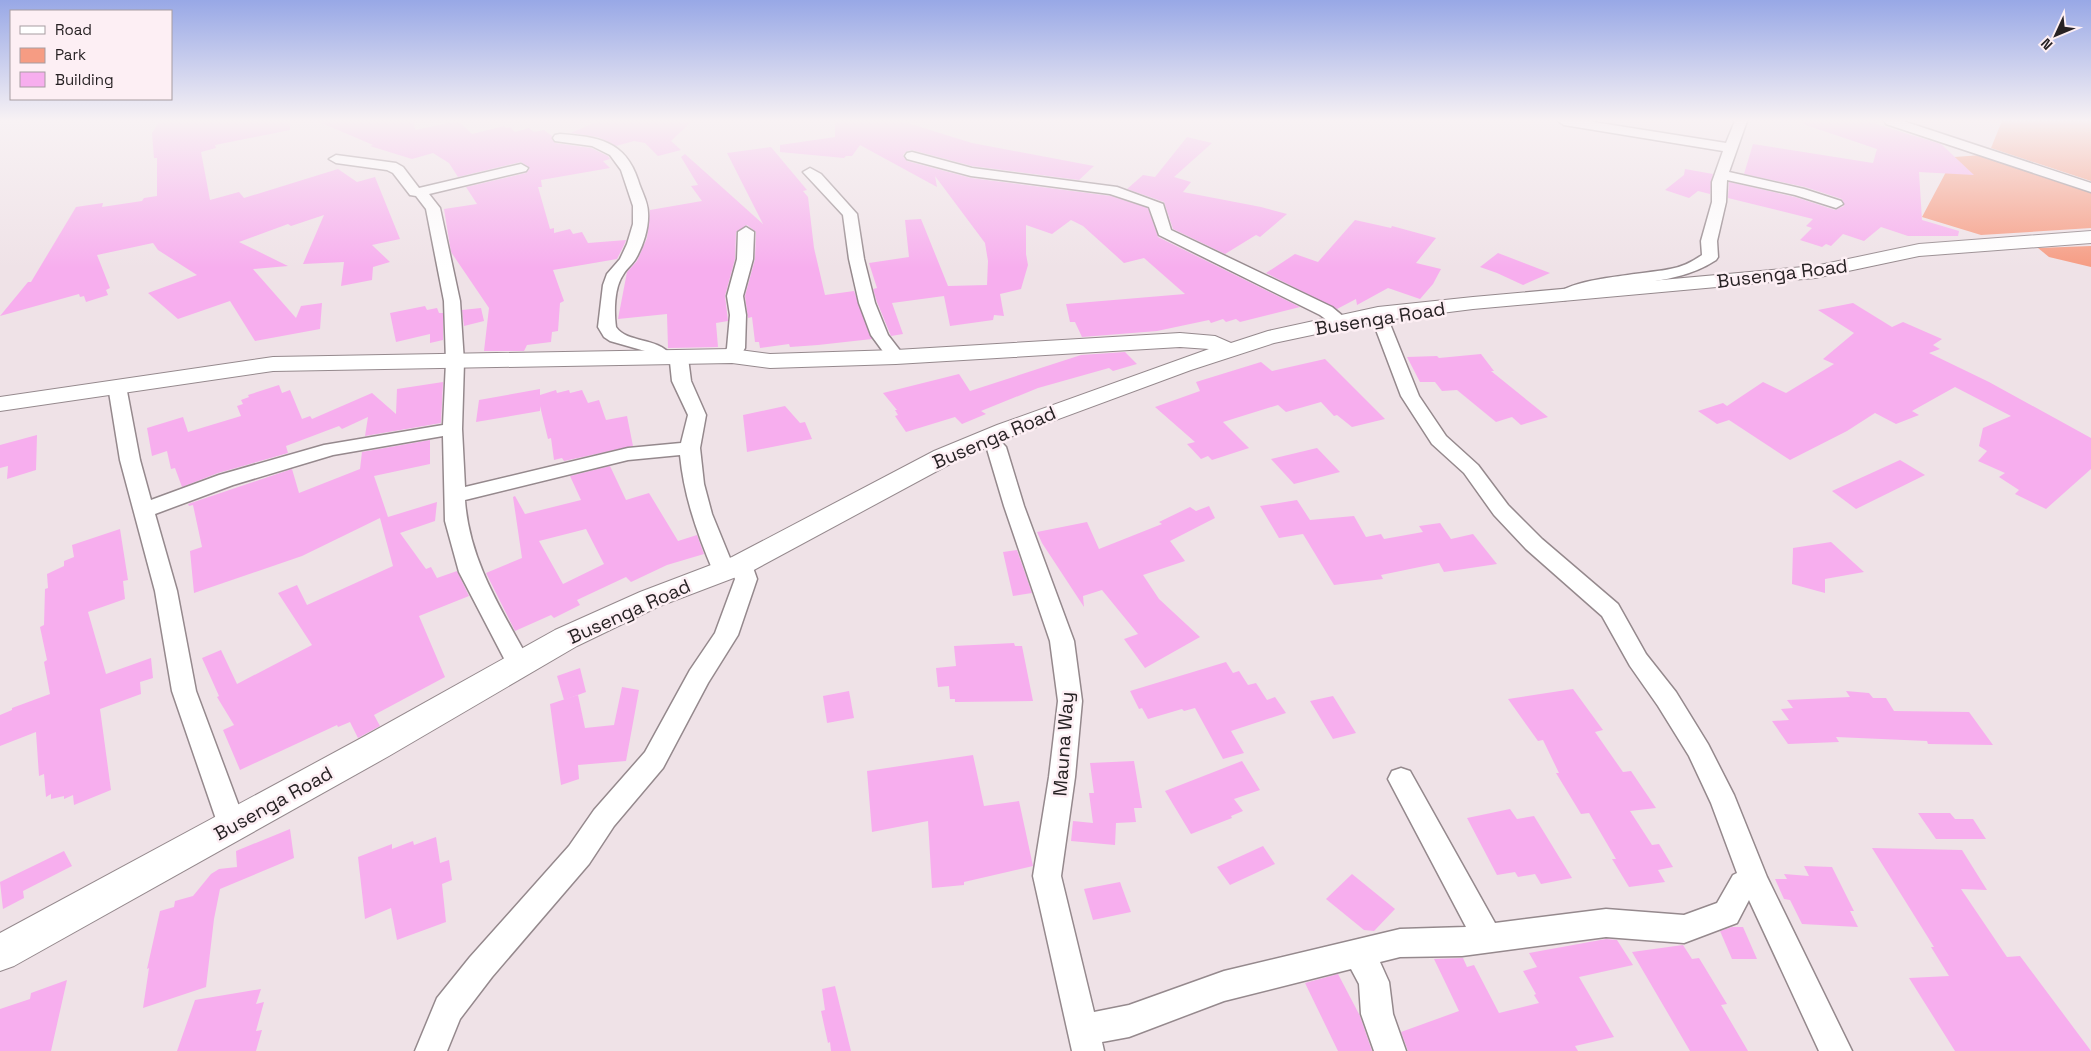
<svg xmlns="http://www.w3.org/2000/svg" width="2091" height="1051" font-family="'Space Grotesk',sans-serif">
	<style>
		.green { fill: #f69c83 }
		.building { fill: #f7aeee; fill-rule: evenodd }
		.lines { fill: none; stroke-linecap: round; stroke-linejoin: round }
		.minor-casing { stroke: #95898d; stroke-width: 3 }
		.tertiary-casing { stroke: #95898d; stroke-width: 2 }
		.minor { fill: #fff; fill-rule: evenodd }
		.tertiary { fill: #fff; fill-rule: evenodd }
		.labels { text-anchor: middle; stroke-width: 5; stroke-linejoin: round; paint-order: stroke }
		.street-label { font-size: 19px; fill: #272224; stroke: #fdeff4 }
	</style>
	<rect width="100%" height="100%" fill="#efe2e7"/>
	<!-- green -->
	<g class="green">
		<polygon points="2002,121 2091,121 2091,181 1991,148"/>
		<polygon points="1982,155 2091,193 2091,228 1981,235 1922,217 1954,157"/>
		<polygon points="2091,246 2091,267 2049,257 2038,248"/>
	</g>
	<!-- building -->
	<g class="building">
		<polygon points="160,121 289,121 290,130 215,145 216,148 201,152 210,200 239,192 244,198 338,169 357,182 375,177 400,239 372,245 390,262 373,267 372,280 341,286 344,262 303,264 324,215 291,226 288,224 239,242 288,266 253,269 296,318 301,306 322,303 320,329 255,341 230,301 178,319 148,293 197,275 158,250 153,243 97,255 110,288 106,290 108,295 86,302 84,296 80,297 79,294 0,316 28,282 31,282 76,207 103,203 102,207 142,201 144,198 157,196 157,158 154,158 152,133"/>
		<polygon points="317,121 414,121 415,130 458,121 472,134 504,126 506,128 510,127 515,132 529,128 534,132 544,130 552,136 555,143 591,148 608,156 610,159 603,161 610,168 541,180 542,187 538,187 550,229 554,228 554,233 570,229 573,234 582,232 588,243 626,240 625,243 617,259 553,270 564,301 560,303 558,331 552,332 551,342 527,345 524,351 484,351 489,308 451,252 444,209 477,204 466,187 526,173 530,168 521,162 458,177 449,163 433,153 412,159 370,146 373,145"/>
		<polygon points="598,121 692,121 671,141 681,150 658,156 645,143 634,141 616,146 598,137 571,133"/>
		<polygon points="835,121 901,121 972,143 1094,166 1079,180 972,166 912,150 907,151 903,155 907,161 971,178 1111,196 1148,208 1158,237 1300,307 1240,322 1236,319 1226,322 1223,319 1211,323 1209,320 1157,331 1082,337 1075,322 1070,322 1066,304 1185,294 1144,258 1124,263 1083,226 1071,220 1052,234 1026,225 1026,254 1028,265 1021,289 1000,294 1004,316 994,315 993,320 950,326 944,296 892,303 903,334 891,336 877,302 873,289 877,288 869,263 909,257 905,220 921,219 948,286 987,285 988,261 985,243 935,176 937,187 860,145 852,156 846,156 844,158 780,152 780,145 835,137"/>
		<polygon points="1804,121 1866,121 1941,144 1974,175 1919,172 1922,220 1959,231 1958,236 1908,236 1881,227 1864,241 1843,234 1831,246 1826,244 1822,247 1800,240 1812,228 1806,226 1813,219 1728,198 1729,182 1795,197 1835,210 1844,206 1842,199 1805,187 1744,174 1753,144 1873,163 1877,149 1803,124"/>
		<polygon points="1187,137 1212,143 1174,177 1191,182 1183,192 1261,207 1287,214 1260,237 1256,235 1225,254 1173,229 1164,202 1127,189 1143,175 1155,177"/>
		<polygon points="771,147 807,190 803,191 808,197 814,248 825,295 854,291 872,339 818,345 790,347 789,344 760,348 759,342 755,342 752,317 748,318 745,296 755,259 756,232 747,225 736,232 735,259 725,296 728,321 716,323 718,347 668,348 667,314 618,319 627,272 637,261 647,238 650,210 702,201 691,186 698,185 681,157 685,154 763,224 727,153"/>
		<polygon points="1685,169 1713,174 1710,194 1698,191 1689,198 1665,190 1684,175"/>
		<polygon points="1355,220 1391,228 1392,226 1436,238 1416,263 1441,269 1433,284 1420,299 1388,288 1357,305 1356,299 1337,309 1266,273 1295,254 1318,262"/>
		<polygon points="1498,253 1550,273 1523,285 1497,273 1480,267"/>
		<polygon points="1853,303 1892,327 1903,322 1942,339 1933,345 1940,349 1929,353 1989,382 2091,438 2091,469 2046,509 2015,494 2019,490 1999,477 2005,473 1978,461 1987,451 1979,446 1983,428 2011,416 1955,387 1912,411 1919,415 1896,424 1875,413 1847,431 1790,460 1729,420 1717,424 1698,411 1723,403 1727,406 1763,382 1786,393 1834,364 1823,359 1854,333 1818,310"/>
		<polygon points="425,306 427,310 437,308 439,313 443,313 443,340 430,343 430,334 396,342 390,313"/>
		<polygon points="481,308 484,321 464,326 462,310"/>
		<polygon points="1125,352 1137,364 1113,371 1109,368 1038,388 981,411 986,414 962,424 955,417 906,432 895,416 898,415 895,410 897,410 883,393 959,374 970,391 1081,355"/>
		<polygon points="1481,354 1494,371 1491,371 1548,417 1521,425 1512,417 1496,422 1457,390 1442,391 1435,382 1420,382 1407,357 1437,356 1439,358"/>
		<polygon points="1325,359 1385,419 1352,427 1337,415 1334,416 1321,402 1286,412 1278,405 1223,422 1249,448 1212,460 1208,456 1201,459 1187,444 1195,442 1155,407 1200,391 1196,382 1261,362 1272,371"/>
		<polygon points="443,382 441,423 365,436 368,417 342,429 339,426 286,446 288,453 218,473 182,487 175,468 171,469 167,451 152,456 147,428 183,417 188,432 241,416 237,406 243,404 241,400 249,397 248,395 279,385 282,393 290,390 302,419 310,416 312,419 372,393 396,414 397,389"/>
		<polygon points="540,389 540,395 556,390 557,393 569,390 570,393 582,390 588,403 599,400 606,420 627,416 633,446 564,461 562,458 554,460 551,438 548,439 540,406 540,411 476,422 479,400"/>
		<polygon points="785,406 800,423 805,422 812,439 747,452 743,415"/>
		<polygon points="37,435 36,470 7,479 8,466 0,468 0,445"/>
		<polygon points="430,440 430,464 374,476 388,517 437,502 435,521 400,533 426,569 431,567 437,578 457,571 469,596 419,616 445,677 374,715 380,726 358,738 350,722 338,727 337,725 240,770 223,730 234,725 217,697 219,696 202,658 221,650 237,684 312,645 278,593 297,585 307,605 393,566 380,518 302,556 194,593 190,551 202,547 193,505 189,506 188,504 292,469 299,493 360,469 362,452"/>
		<polygon points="1317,448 1340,472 1294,484 1271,459"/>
		<polygon points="1900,460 1925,475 1856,509 1832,491"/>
		<path d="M610,466L626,500L649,493L678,541L697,535L704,554L667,565L631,582L626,577L577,600L580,605L554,618L551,615L515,631L486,573L522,558L513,497L515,496L525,514L581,500L570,476ZM586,529L604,564L563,584L539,541Z"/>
		<polygon points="1297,500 1310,520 1354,516 1366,537 1381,534 1384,539 1423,532 1419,526 1440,523 1451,539 1473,534 1497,564 1444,572 1439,563 1381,575 1383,579 1334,585 1303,534 1279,538 1260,506"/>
		<polygon points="1209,506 1215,518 1170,541 1185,561 1143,575 1159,599 1200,637 1145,668 1124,639 1138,634 1102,590 1083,596 1084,607 1042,543 1037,532 1087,522 1099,549 1162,524 1159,522 1190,507 1196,511"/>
		<polygon points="120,529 128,580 123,581 125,599 88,612 106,674 151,658 153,678 140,682 141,694 100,709 111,790 74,805 73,795 64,799 64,796 51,799 51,794 46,797 44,774 39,776 36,732 0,746 0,715 12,710 12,708 50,694 44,662 47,660 40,627 44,625 45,589 48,588 47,574 64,566 64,561 74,557 72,545"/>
		<polygon points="1831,542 1864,572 1825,579 1825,593 1792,584 1793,548"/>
		<polygon points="1017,550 1032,593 1013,596 1003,552"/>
		<polygon points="1014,643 1015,646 1022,646 1033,701 955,702 955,699 950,699 949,686 938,687 936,668 956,666 954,646"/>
		<polygon points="1226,662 1233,673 1239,671 1248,685 1256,683 1267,700 1275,697 1286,713 1231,731 1244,753 1223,759 1195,708 1184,711 1182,709 1148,719 1142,708 1139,709 1130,691"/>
		<polygon points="580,668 586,692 564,700 557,676"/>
		<polygon points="622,687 639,690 626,761 578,765 579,779 561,785 550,704 578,695 585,728 614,725"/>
		<polygon points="1573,689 1603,730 1595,732 1623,772 1631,771 1656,808 1630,811 1652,845 1659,844 1673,867 1658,870 1665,882 1629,887 1612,859 1616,859 1589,813 1581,814 1556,773 1559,773 1543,740 1538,741 1508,699"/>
		<polygon points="849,691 854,718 827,723 823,696"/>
		<polygon points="1846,691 1869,693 1873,698 1886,698 1894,711 1969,712 1993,745 1928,744 1927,741 1836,737 1839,742 1788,744 1772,721 1789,720 1781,709 1793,708 1787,700 1850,697"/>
		<polygon points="1333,696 1356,733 1333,739 1310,701"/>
		<polygon points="973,755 984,806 1019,801 1033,866 964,882 964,885 932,888 928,821 872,832 867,771"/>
		<polygon points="1134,761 1142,808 1134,808 1136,822 1116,823 1115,845 1071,841 1073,821 1093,823 1089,793 1094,793 1090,763"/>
		<polygon points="1242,761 1260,790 1234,799 1243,811 1231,816 1232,818 1191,834 1165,791"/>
		<polygon points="1510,809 1517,819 1534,816 1572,878 1541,884 1535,874 1518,877 1515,872 1497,875 1467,818"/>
		<polygon points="1918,813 1950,813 1955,819 1973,819 1986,839 1936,839"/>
		<polygon points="290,829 294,858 220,889 214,919 206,987 143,1008 149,968 147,969 160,911 174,907 175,901 193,896 211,874 219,869 237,867 236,851"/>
		<polygon points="436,837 440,863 449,860 452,880 442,884 446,922 397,940 391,908 365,919 358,857 392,844 392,849 413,841 414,845"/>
		<polygon points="1263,846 1275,864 1230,885 1217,867"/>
		<polygon points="1872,848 1962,850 1987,890 1961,889 2007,957 2020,956 2091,1051 1955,1051 1909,978 1949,976 1931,947 1934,947"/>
		<polygon points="64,851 72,866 23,891 24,898 3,909 0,882"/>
		<polygon points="1804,866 1832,867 1854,911 1850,911 1858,927 1802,924 1790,900 1784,899 1775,879 1787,879 1784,874 1809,876"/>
		<polygon points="1352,874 1395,909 1374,931 1364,930 1326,899"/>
		<polygon points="1120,882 1131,912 1093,920 1084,889"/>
		<polygon points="1732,927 1743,927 1757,959 1732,959 1720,931"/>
		<polygon points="1606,939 1617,940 1633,965 1579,977 1614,1037 1575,1046 1578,1051 1408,1051 1401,1032 1459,1011 1434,959 1463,958 1467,967 1474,965 1499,1013 1539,1003 1534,995 1536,994 1523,971 1537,967 1529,953"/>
		<polygon points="1683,945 1692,959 1699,958 1727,1004 1721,1005 1748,1051 1690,1051 1632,952"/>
		<polygon points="1338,974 1360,1016 1372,1051 1338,1051 1305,983"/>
		<polygon points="67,980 51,1051 0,1051 0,1009 30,999 31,993"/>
		<polygon points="835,986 851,1051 831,1051 830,1042 828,1043 821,1011 825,1010 822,989"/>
		<polygon points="261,989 256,1004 264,1002 256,1031 262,1030 256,1051 177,1051 195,1000"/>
	</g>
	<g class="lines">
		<defs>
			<g id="minor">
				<path d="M1558,121H1587L1726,143L1735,121H1747L1729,172L1804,189L1841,201L1843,204L1836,208L1795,195L1727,180L1726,202L1717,241L1718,257L1716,260C1681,283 1642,281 1603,288C1590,291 1578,297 1565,300L1559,298L1557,295C1569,278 1648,274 1670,269C1682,267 1692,262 1702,255L1701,241L1712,202V182L1723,151L1564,125Z"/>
				<polygon points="1885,121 1903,121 2091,183 2091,192 1886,124"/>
				<path d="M560,134C597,137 625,140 638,180C641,191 648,201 648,213C649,228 643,247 635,260C631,266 626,269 623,275C614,288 614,312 616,327C628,344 656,336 672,356L679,353L685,354L688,358L691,381L706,415L700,448L704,484L712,514L732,563L734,559L742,556L750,559L757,579L738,635L708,683L663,768L614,826L589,864L492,977L460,1019L447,1051H415L437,998L470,957L569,846L594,810L645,752L690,670L715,633L735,579L733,574L724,579L716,576L713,571C697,533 684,496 680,455L628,460L465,500C469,561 503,612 531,664L528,670L519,673L510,670L459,572L445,521L443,436L333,455L233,485L155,514L177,591L196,691L246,825L242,833L232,837L222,833L218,825L172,691L155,591L120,460L108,386L111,382H123L126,386L140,460L151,500L219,475L324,445L443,425L446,362L444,301L426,209L416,196L410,195L393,173L387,170L336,163L329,159L336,155L396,163L403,167L419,188L521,164L528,168L526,171L429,194L440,208L460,301L464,362L462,429L465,487L628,448L681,443L688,415L672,381L670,362H658L645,351L610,341L604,337L598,327L603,285L607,274L620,259L627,244L633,224V206L621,170L610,155L592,146L555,141L553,138L555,135Z"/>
				<polygon points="912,152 972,168 1117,187 1163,204 1171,230 1332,307 1350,322 1347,326 1335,326 1320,315 1159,235 1149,207 1110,194 971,176 907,159 905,156 907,153"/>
				<polygon points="810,168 821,174 857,214 864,259 875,303 888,335 905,357 902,361 890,361 871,335 859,303 849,259 843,215 803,172"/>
				<polygon points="746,227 754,232 753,259 743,296 746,315 745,348 738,360 726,360 723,356 727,348 730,315 727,296 737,259 738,232"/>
				<polygon points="1378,309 1384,310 1386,314 1419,396 1446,436 1478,465 1508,505 1542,539 1618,604 1646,654 1676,692 1708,744 1734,795 1767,877 1852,1051 1819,1051 1749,900 1737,923 1684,943 1606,937 1462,956 1400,957 1380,962 1389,982 1393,1014 1406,1051 1374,1051 1361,1014 1359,984 1351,969 1224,1001 1129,1037 1102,1042 1104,1051 1072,1051 1033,876 1049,777 1058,701 1050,641 1004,506 987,449 977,438 980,434 994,434 1006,447 1024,506 1074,641 1082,701 1075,777 1061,876 1094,1012 1129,1005 1224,971 1400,929 1466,927 1388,779 1392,771 1401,768 1410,771 1495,923 1606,909 1684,915 1717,903 1733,875 1737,873 1711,803 1689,756 1658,706 1630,666 1602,616 1526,549 1494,515 1464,473 1432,444 1401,396 1370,314 1372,310"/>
			</g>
			<polygon id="tertiary" points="2091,231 2091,243 1919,256 1815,278 1473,309 1378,321 1274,343 1191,370 1015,435 952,463 752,571 660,606 577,646 389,756 14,966 0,971 0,933 365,736 555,630 640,592 732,557 934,451 997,425 1209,349 1180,347 896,364 770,368 732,363 273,371 0,411 0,397 273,357 732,349 770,354 896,350 1180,333 1215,336 1231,343 1268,331 1378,307 1473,297 1815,266 1919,244"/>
		</defs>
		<!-- minor casing -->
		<use href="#minor" class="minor-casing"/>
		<!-- tertiary casing -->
		<use href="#tertiary" class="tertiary-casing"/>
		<!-- minor -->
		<use href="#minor" class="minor"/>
		<!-- tertiary -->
		<use href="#tertiary" class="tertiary"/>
	</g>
	<!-- sky -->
	<linearGradient id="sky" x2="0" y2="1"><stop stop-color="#98a8e6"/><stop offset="0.45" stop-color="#f8f2f4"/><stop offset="1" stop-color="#f8f2f4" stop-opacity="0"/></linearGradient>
	<rect width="2091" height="268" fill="url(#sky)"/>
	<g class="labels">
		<!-- street labels -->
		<g class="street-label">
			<text transform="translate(1782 273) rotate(-7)" y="7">Busenga Road</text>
			<text transform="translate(1380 318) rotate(-9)" y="7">Busenga Road</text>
			<text transform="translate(994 437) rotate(-23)" y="7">Busenga Road</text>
			<text transform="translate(629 611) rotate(-24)" y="7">Busenga Road</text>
			<text transform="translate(1063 744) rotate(-86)" y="7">Mauna Way</text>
			<text transform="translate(273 803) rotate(-29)" y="7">Busenga Road</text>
		</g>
	</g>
	<!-- legend -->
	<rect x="10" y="10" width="162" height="90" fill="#fdeff4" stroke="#a79da1"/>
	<rect x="20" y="26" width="25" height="8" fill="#ffffff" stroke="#a79da1"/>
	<text x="55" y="35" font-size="15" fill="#272224">Road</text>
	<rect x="20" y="48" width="25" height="15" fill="#f69c83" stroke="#a79da1"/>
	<text x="55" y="60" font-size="15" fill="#272224">Park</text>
	<rect x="20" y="72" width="25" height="15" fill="#f7aeee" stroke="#a79da1"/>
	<text x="55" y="85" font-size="15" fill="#272224">Building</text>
	<!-- north arrow -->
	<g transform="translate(2056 35) rotate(226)" stroke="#fdeff4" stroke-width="4" paint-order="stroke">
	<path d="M0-4L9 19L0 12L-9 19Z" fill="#272224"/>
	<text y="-8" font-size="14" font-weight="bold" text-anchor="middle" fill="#272224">N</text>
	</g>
</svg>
